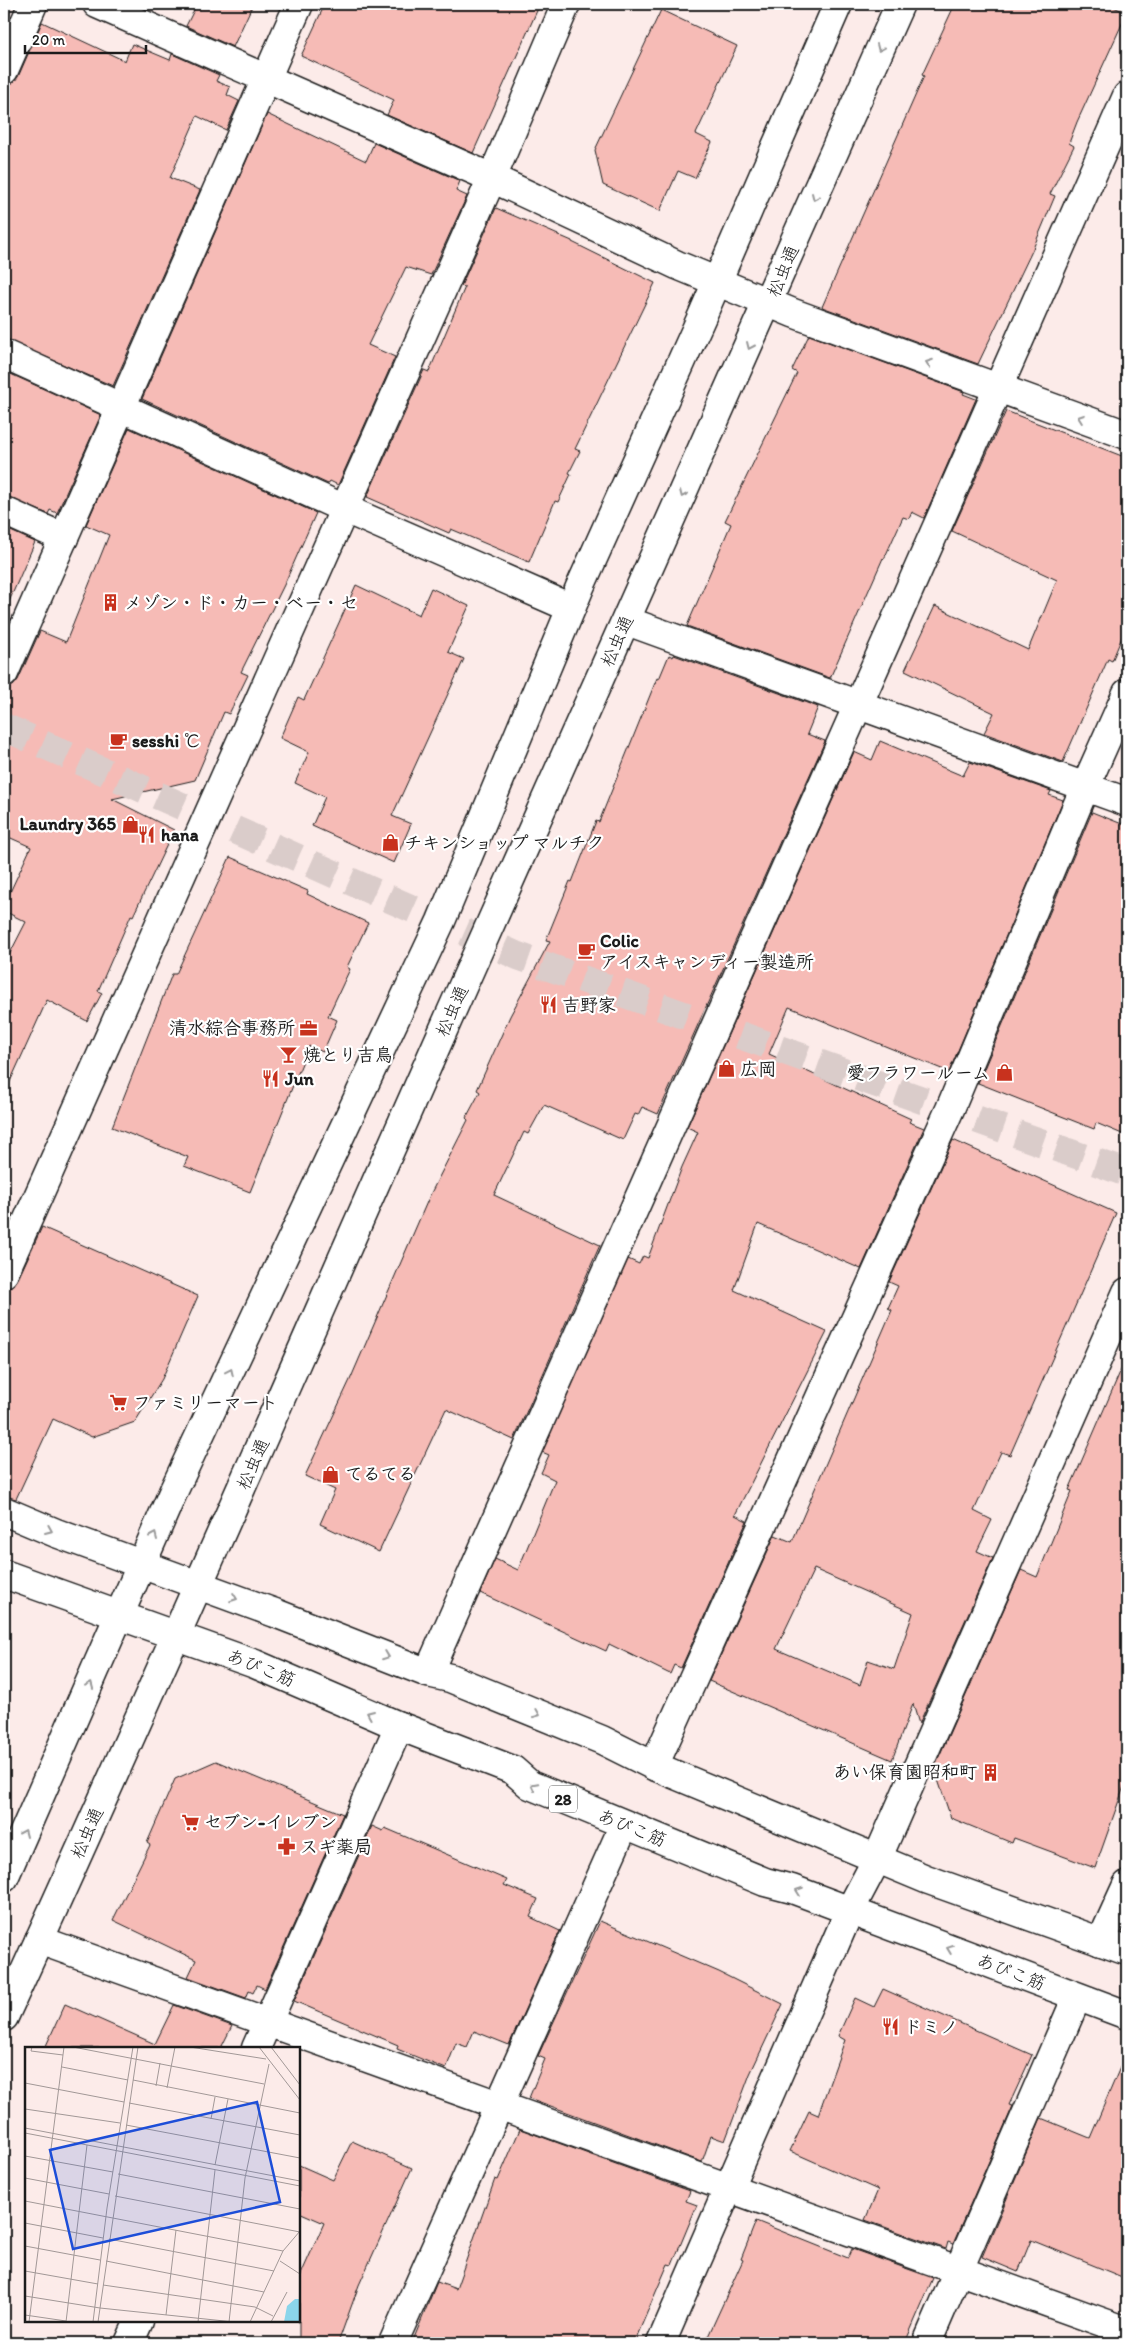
<svg xmlns="http://www.w3.org/2000/svg" width="1131" height="2347" font-family="Itim,'Klee One',sans-serif">
	<style>
		.building { fill: #f6bbb6; stroke: #1c1c1c; fill-rule: evenodd }
		.lines { fill: none; stroke-linecap: round; stroke-linejoin: round }
		.minor-tunnel { stroke: #daccca; stroke-width: 28; stroke-dasharray: 28 14; stroke-linecap: butt }
		.minor-casing { stroke: #1c1c1c; stroke-width: 31 }
		.major-casing { stroke: #1c1c1c; stroke-width: 31 }
		.minor { stroke: #fff; stroke-width: 28 }
		.major { stroke: #fff; stroke-width: 28 }
		.oneway { stroke: #999 }
		.labels { text-anchor: middle; stroke-width: 4.5; stroke-linejoin: round; paint-order: stroke }
		.shield { fill: #fff; stroke: #606060; stroke-width: 1 }
		.shield-label { font-size: 16px; font-weight: bold; fill: #1c1c1c }
		.street-label { font-size: 18px; fill: #1c1c1c; stroke: #fff }
		.poi-label { font-size: 18px; font-weight: bold; fill: #1c1c1c; stroke: #fff; text-anchor: start }
		.inset-road { fill: none; stroke: #a29897; stroke-width: 1 }
		.view { fill: #1d4ed8; fill-opacity: 0.15; stroke: #1d4ed8; stroke-width: 2.5 }
		.inset-edge { fill: none; stroke: #1c1c1c; stroke-width: 2.5 }
	</style>
	<rect width="100%" height="100%" fill="#fcebe9"/>
	<filter id="ink" filterUnits="userSpaceOnUse"><feTurbulence type="fractalNoise" baseFrequency=".02" numOctaves="2"/><feDisplacementMap in="SourceGraphic" scale="10" xChannelSelector="R" yChannelSelector="G"/><feConvolveMatrix kernelMatrix="1 2 1 2 8 2 1 2 1" color-interpolation-filters="sRGB"/></filter>
	<g filter="url(#ink)">
		<!-- building -->
		<g class="building">
			<polygon points="197,4 253,4 233,47 186,26"/>
			<polygon points="325,4 540,4 473,153 387,115 394,100 301,56"/>
			<polygon points="955,4 1107,4 1127,13 1077,122 1069,143 1074,146 1050,194 1055,196 1032,251 978,364 822,307 924,76 922,75"/>
			<polygon points="661,10 737,46 696,134 712,142 695,178 678,171 660,211 603,185 595,150"/>
			<polygon points="42,22 125,61 132,44 170,60 172,54 219,75 216,81 230,87 227,95 239,101 226,130 197,116 170,178 200,190 113,386 4,339 4,85 13,83 18,77"/>
			<polygon points="267,114 366,161 374,143 460,181 456,191 467,196 431,275 406,267 368,345 395,357 338,485 330,481 328,484 142,399"/>
			<polygon points="496,208 572,241 572,242 655,283 575,449 580,451 569,473 571,474 558,502 555,501 529,562 451,529 449,533 367,497 424,370 429,372 465,287 461,286"/>
			<polygon points="809,335 964,392 963,394 976,399 924,518 912,512 909,519 903,517 884,559 883,558 830,678 687,626 731,524 725,521 797,373 792,370"/>
			<polygon points="4,371 101,415 57,513 50,510 48,514 4,496"/>
			<polygon points="1006,411 1127,458 1127,625 1112,661 1108,659 1063,762 984,733 994,713 905,670 935,606 1028,650 1057,580 952,531"/>
			<polygon points="129,428 316,513 284,585 241,672 248,675 229,714 224,712 195,780 112,799 174,830 133,916 131,915 98,991 102,993 87,1021 47,1000 4,1095 4,965 26,922 4,911 4,905 31,847 4,835 4,688 13,686 18,680 40,631 66,642 109,535 86,525"/>
			<polygon points="4,528 35,542 4,613"/>
			<polygon points="356,585 419,615 431,588 469,606 448,652 464,659 392,816 411,824 394,863 312,826 325,797 295,783 309,752 280,738 298,697 304,700"/>
			<polygon points="4,616 11,619 4,635"/>
			<polygon points="669,655 673,657 674,655 818,707 807,734 825,741 658,1114 642,1107 638,1115 635,1114 623,1140 544,1105 528,1134 524,1132 494,1195 600,1245 514,1440 446,1409 379,1552 320,1524 335,1490 305,1476 350,1380 430,1195 468,1120 466,1118 480,1092 477,1090 510,1016 550,941 546,940 570,881 572,882 596,821 599,822 657,678 659,679"/>
			<polygon points="880,741 963,776 970,762 1051,791 1049,795 1063,800 949,1072 789,1007 769,1054 911,1119 909,1122 924,1128 861,1269 758,1224 734,1290 827,1332 735,1515 747,1521 681,1668 674,1665 670,1674 609,1644 606,1651 480,1593 495,1559 518,1570 555,1480 541,1473 549,1455 542,1452 628,1259 639,1264 643,1256 648,1258 682,1167 698,1132 687,1127 854,752 872,760"/>
			<polygon points="1092,812 1127,826 1127,1136 1096,1123 1094,1129 978,1083"/>
			<polygon points="230,857 308,891 307,894 368,923 347,967 350,969 328,1016 337,1020 323,1052 309,1046 250,1192 184,1166 188,1157 112,1127 172,974 176,974"/>
			<path d="M953,1140L1116,1213L1010,1455L1001,1452L974,1511L992,1520L977,1551L993,1558L919,1724L913,1704L892,1760L709,1681L775,1535L792,1542L892,1310L888,1308L898,1286L889,1282ZM814,1569L913,1613L894,1669L868,1660L860,1685L776,1649Z"/>
			<polygon points="4,1210 13,1214 4,1235"/>
			<polygon points="42,1227 198,1296 162,1379 135,1422 92,1437 53,1419 16,1499 4,1496 4,1288 13,1286 18,1279"/>
			<polygon points="1127,1356 1127,1778 1095,1868 1014,1838 1012,1843 951,1818 934,1768 1021,1570 1037,1577 1072,1491 1069,1490"/>
			<polygon points="216,1761 343,1814 265,1989 257,1985 253,1993 249,1991 246,1998 188,1977 196,1960 113,1920 150,1845 147,1843 175,1779"/>
			<polygon points="372,1826 383,1831 385,1828 507,1880 504,1885 538,1899 530,1917 560,1931 509,2045 474,2031 467,2047 456,2043 446,2069 397,2049 398,2045 294,2001"/>
			<polygon points="600,1921 719,1972 783,2004 750,2074 725,2141 711,2136 702,2162 529,2098 545,2059 538,2056"/>
			<polygon points="883,1989 1032,2055 1009,2105 1013,2106 953,2244 948,2242 946,2249 865,2220 878,2190 790,2151 809,2111 818,2115 845,2040 838,2036 855,1998 874,2007"/>
			<polygon points="65,2004 155,2044 174,2005 232,2026 221,2048 45,2048"/>
			<polygon points="1127,2051 1127,2279 1031,2240 1018,2272 982,2257 1041,2118 1090,2138"/>
			<polygon points="520,2129 690,2191 686,2201 697,2205 672,2265 668,2264 634,2343 412,2343 437,2282 456,2289 495,2179 498,2180"/>
			<polygon points="352,2141 412,2168 359,2285 338,2343 299,2343 299,2279 324,2223 299,2212 299,2165 333,2180"/>
			<polygon points="756,2221 848,2258 852,2249 933,2278 905,2343 705,2343 743,2260 741,2259"/>
		</g>
		<g class="lines">
			<!-- minor-tunnel -->
			<polyline class="minor-tunnel" points="4,727 518,956 1127,1173"/>
			<defs>
				<g id="minor">
					<polyline points="97,4 492,178 677,265 793,313 1127,435"/>
					<polyline points="4,70 33,4"/>
					<polyline points="4,354 345,509 571,608"/>
					<polyline points="4,511 64,538"/>
					<polyline points="627,621 1127,802"/>
					<polyline points="4,673 299,4"/>
					<polyline points="4,1273 492,178 566,4"/>
					<path d="M428,1673C659,1146 897,623 1127,96"/>
					<polyline points="654,1766 950,1109 1085,787 1127,693"/>
					<polyline points="4,1878 174,1490 441,921 580,587 703,314 838,4"/>
					<polyline points="39,1940 1127,2331"/>
					<polyline points="1101,1942 1127,1885"/>
					<path d="M4,2017C167,1662 322,1302 481,945C621,631 762,318 900,4"/>
					<polyline points="256,2048 399,1726"/>
					<polyline points="129,2343 139,2321"/>
					<polyline points="393,2343 624,1825"/>
					<polyline points="661,2343 849,1912 877,1859 1127,1292"/>
					<polyline points="927,2343 1077,1997"/>
				</g>
				<g id="major">
					<polyline points="4,1511 56,1533 275,1613 428,1673 450,1678 602,1740 654,1766 926,1879 1127,1951"/>
					<polyline points="4,1574 255,1664 399,1726 513,1770 530,1785 765,1882 792,1889 1127,2015"/>
				</g>
			</defs>
			<!-- minor casing -->
			<use href="#minor" class="minor-casing"/>
			<!-- major casing -->
			<use href="#major" class="major-casing"/>
			<!-- minor -->
			<use href="#minor" class="minor"/>
			<!-- major -->
			<use href="#major" class="major"/>
		</g>
		<!-- one-way arrows -->
		<defs><path id="oneway-chevron" d="M-2-3.5L2.5 0L-2 3.5" fill="none" stroke-width="1.6" stroke-linecap="round" stroke-linejoin="round" transform="scale(1.25)"/></defs>
		<g class="oneway">
			<use href="#oneway-chevron" transform="translate(880 48) rotate(114)"/>
			<use href="#oneway-chevron" transform="translate(815 197) rotate(114)"/>
			<use href="#oneway-chevron" transform="translate(750 346) rotate(114)"/>
			<use href="#oneway-chevron" transform="translate(929 363) rotate(-160)"/>
			<use href="#oneway-chevron" transform="translate(1081 418) rotate(-160)"/>
			<use href="#oneway-chevron" transform="translate(683 494) rotate(114)"/>
			<use href="#oneway-chevron" transform="translate(230 1372) rotate(-65)"/>
			<use href="#oneway-chevron" transform="translate(49 1530) rotate(23)"/>
			<use href="#oneway-chevron" transform="translate(154 1536) rotate(-66)"/>
			<use href="#oneway-chevron" transform="translate(234 1598) rotate(20)"/>
			<use href="#oneway-chevron" transform="translate(386 1656) rotate(21)"/>
			<use href="#oneway-chevron" transform="translate(90 1685) rotate(-67)"/>
			<use href="#oneway-chevron" transform="translate(370 1714) rotate(-157)"/>
			<use href="#oneway-chevron" transform="translate(537 1714) rotate(22)"/>
			<use href="#oneway-chevron" transform="translate(534 1786) rotate(-152)"/>
			<use href="#oneway-chevron" transform="translate(24 1833) rotate(-66)"/>
			<use href="#oneway-chevron" transform="translate(799 1891) rotate(-160)"/>
			<use href="#oneway-chevron" transform="translate(950 1949) rotate(-159)"/>
		</g>
	</g>
	<!-- icons -->
	<defs>
		<symbol id="building-bare" viewBox="-9 -9 18 18"><path d="M-4-6H4V6H1V3H-1V6H-4ZM-2.5-4.3h1.7v1.8h-1.7ZM.8-4.3h1.7v1.8H.8ZM-2.5-1h1.7V.8h-1.7ZM.8-1h1.7V.8H.8Z" fill="#c8321e" stroke="#fff" stroke-width="2.5" paint-order="stroke"/></symbol>
		<symbol id="cafe-bare" viewBox="-9 -9 18 18"><path d="M-5.5-4.5H6V0H3Q3 3.5 0 3.5H-2.5Q-5.5 3.5-5.5 0ZM3-3.2v2h1.7v-2ZM-6 4.5H4V6H-6Z" fill="#c8321e" stroke="#fff" stroke-width="2.5" paint-order="stroke"/></symbol>
		<symbol id="shop-bare" viewBox="-9 -9 18 18"><path d="M-5-2.5h2.3a2.7 3.5 0 0 1 5.4 0H5L5.5 6h-11ZM-1.5-2.5h3a1.5 2.3 0 0 0-3 0Z" fill="#c8321e" stroke="#fff" stroke-width="2.5" paint-order="stroke"/></symbol>
		<symbol id="restaurant-bare" viewBox="-9 -9 18 18"><path d="M-5-6h1v4h1v-4h1v4h1v-4h1v5L-1.5 .5V6h-2V.5L-5-1ZM5-6V6H3V1.5H1.5Q1.5-4 5-6Z" fill="#c8321e" stroke="#fff" stroke-width="2.5" paint-order="stroke"/></symbol>
		<symbol id="office-bare" viewBox="-9 -9 18 18"><path d="M-6-3h4V-5.5h4V-3h4V5H-6ZM-1-4.5V-3h2v-1.5ZM-6 0V1H6V0Z" fill="#c8321e" stroke="#fff" stroke-width="2.5" paint-order="stroke"/></symbol>
		<symbol id="bar-bare" viewBox="-9 -9 18 18"><path d="M-6-5H6L.8 .8V4.5H3.5V6h-7V4.5H-.8V.8Z" fill="#c8321e" stroke="#fff" stroke-width="2.5" paint-order="stroke"/></symbol>
		<symbol id="supermarket-bare" viewBox="-9 -9 18 18"><path d="M-6-5.5h2.5l.6 2H6L4.5 2H-2.5L-4.4-4H-6ZM-1.5 3.2a1.3 1.3 0 1 0 .1 0ZM3 3.2a1.3 1.3 0 1 0 .1 0Z" fill="#c8321e" stroke="#fff" stroke-width="2.5" paint-order="stroke"/></symbol>
		<symbol id="pharmacy-bare" viewBox="-9 -9 18 18"><path d="M-2-6h4v4h4v4h-4v4h-4v-4h-4v-4h4Z" fill="#c8321e" stroke="#fff" stroke-width="2.5" paint-order="stroke"/></symbol>
	</defs>
	<g fill-rule="evenodd">
		<use href="#building-bare" x="98" y="590" width="25" height="25"/>
		<use href="#cafe-bare" x="106" y="728" width="25" height="25"/>
		<use href="#shop-bare" x="118" y="812" width="25" height="25"/>
		<use href="#restaurant-bare" x="134" y="822" width="25" height="25"/>
		<use href="#shop-bare" x="378" y="830" width="25" height="25"/>
		<use href="#cafe-bare" x="574" y="938" width="25" height="25"/>
		<use href="#restaurant-bare" x="536" y="992" width="25" height="25"/>
		<use href="#office-bare" x="296" y="1016" width="25" height="25"/>
		<use href="#bar-bare" x="276" y="1042" width="25" height="25"/>
		<use href="#shop-bare" x="714" y="1056" width="25" height="25"/>
		<use href="#shop-bare" x="992" y="1060" width="25" height="25"/>
		<use href="#restaurant-bare" x="258" y="1066" width="25" height="25"/>
		<use href="#supermarket-bare" x="106" y="1390" width="25" height="25"/>
		<use href="#shop-bare" x="318" y="1462" width="25" height="25"/>
		<use href="#building-bare" x="978" y="1760" width="25" height="25"/>
		<use href="#supermarket-bare" x="178" y="1810" width="25" height="25"/>
		<use href="#pharmacy-bare" x="274" y="1834" width="25" height="25"/>
		<use href="#restaurant-bare" x="878" y="2014" width="25" height="25"/>
	</g>
	<g class="labels">
		<!-- shield labels -->
		<rect class="shield" x="549" y="1785.5" width="28" height="27" rx="4"/>
		<g class="shield-label">
			<text x="563" y="1805">28</text>
		</g>
		<!-- street labels -->
		<g class="street-label">
			<text transform="translate(783 271) rotate(-67)" y="6">松虫通</text>
			<text transform="translate(617 641) rotate(-66)" y="6">松虫通</text>
			<text transform="translate(452 1011) rotate(-66)" y="6">松虫通</text>
			<text transform="translate(253 1464) rotate(-66)" y="6">松虫通</text>
			<text transform="translate(261 1668) rotate(22)" y="6">あびこ筋</text>
			<text transform="translate(632 1828) rotate(22)" y="6">あびこ筋</text>
			<text transform="translate(87 1833) rotate(-66)" y="6">松虫通</text>
			<text transform="translate(1011 1972) rotate(21)" y="6">あびこ筋</text>
		</g>
		<!-- poi labels -->
		<g class="poi-label">
			<text x="124" y="609">メゾン・ド・カー・ベー・セ</text>
			<text x="132" y="747">sesshi ℃</text>
			<text x="116" y="830" text-anchor="end">Laundry 365</text>
			<text x="161" y="841">hana</text>
			<text x="404" y="849">チキンショップ マルチク</text>
			<text x="600" y="947">Colic<tspan x="600" dy="21">アイスキャンディー製造所</tspan></text>
			<text x="562" y="1011">吉野家</text>
			<text x="295" y="1034" text-anchor="end">清水綜合事務所</text>
			<text x="303" y="1061">焼とり吉鳥</text>
			<text x="740" y="1075">広岡</text>
			<text x="990" y="1079" text-anchor="end">愛フラワールーム</text>
			<text x="285" y="1085">Jun</text>
			<text x="133" y="1409">ファミリーマート</text>
			<text x="345" y="1480">てるてる</text>
			<text x="977" y="1778" text-anchor="end">あい保育園昭和町</text>
			<text x="204" y="1828">セブン-イレブン</text>
			<text x="300" y="1853">スギ薬局</text>
			<text x="904" y="2033">ドミノ</text>
		</g>
	</g>
	<!-- overview -->
	<g transform="translate(25 2047)">
		<rect width="275" height="275" fill="#fcebe9"/>
		<path d="M270,252H275V275H259L262,259Z" fill="#8bd5eb"/>
		<path class="inset-road" d="M7,0L6,4L38,8M48,0L239,37M165,0L241,12M234,0L275,53M246,0L275,38M37,20L103,33M108,33L275,66M0,36L99,55M131,39L135,16M142,41L150,0M104,56L275,88M0,62L95,76M186,72L190,50M101,78L275,111M0,81L275,134M0,86L275,139M0,109L88,125M190,118L203,52M93,127L275,162M0,131L84,147M90,149L275,185M0,154L258,204M0,176L78,191M84,192L249,224M0,199L75,213M81,214L239,245M255,214L275,227M0,224L73,237M78,238L230,260L248,269M0,249L75,261L209,275M0,268L41,274M141,268L151,183M4,275L39,0M41,275L62,98M68,275L82,161L108,0M73,275L113,0M173,275L190,123M204,275L220,131L244,17M225,275L258,204L275,184M246,275L262,245"/>
		<path class="view" d="M232,55L255,155L48,202L25,103Z"/>
		<rect width="275" height="275" class="inset-edge"/>
	</g>
	<!-- margin -->
	<rect width="1131" height="2347" fill="none" stroke="#fff" stroke-width="20"/>
	<rect x="10" y="10" width="1111" height="2327" fill="none" stroke="#1c1c1c" stroke-width="2" filter="url(#ink)"/>
	<!-- scale -->
	<path d="M25 45v8h121v-8" fill="none" stroke="#1c1c1c" stroke-width="2.5"/>
	<text x="32" y="45" font-size="15" fill="#1c1c1c" stroke="#ffffff" stroke-width="4" paint-order="stroke">20 m</text>
</svg>
